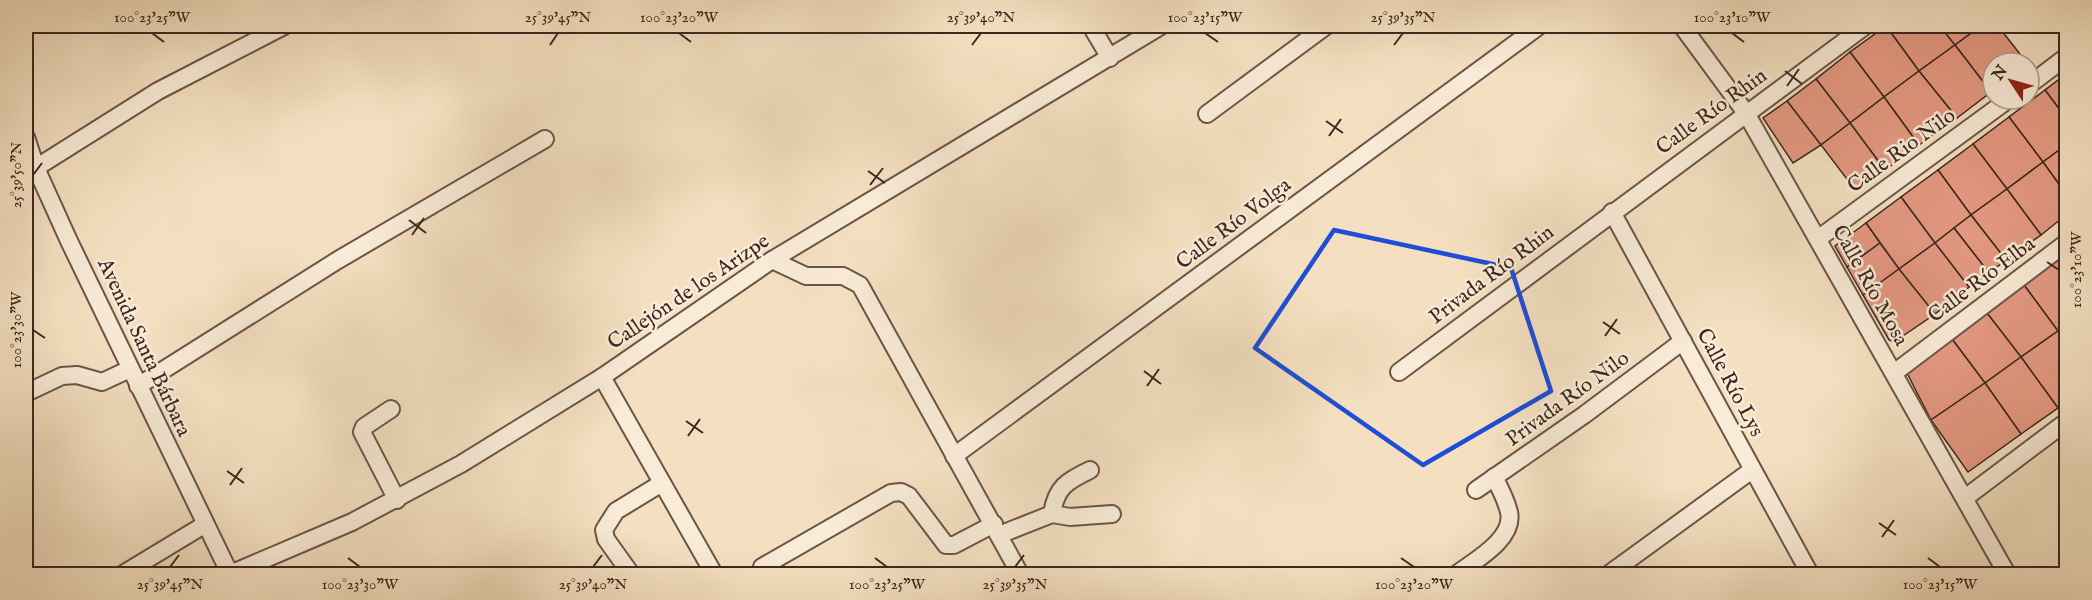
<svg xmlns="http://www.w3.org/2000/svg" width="2092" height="600" font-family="'IM FELL English',serif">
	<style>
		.building { fill: #e59983; stroke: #3d271e; stroke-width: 1.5 }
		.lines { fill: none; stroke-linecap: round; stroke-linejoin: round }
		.minor-casing { stroke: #6b5547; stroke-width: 20 }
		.minor { stroke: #f8ebd7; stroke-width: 16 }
		.marked { fill: none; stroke: #1d4ed8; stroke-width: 4.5; stroke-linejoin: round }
		.ticks { fill: none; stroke: #3d271e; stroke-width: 2 }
		.labels { text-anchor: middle; stroke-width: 5; stroke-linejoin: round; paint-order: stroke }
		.street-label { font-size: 21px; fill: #3d271e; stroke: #f8ebd7 }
		.neatline { fill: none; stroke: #3d271e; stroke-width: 2 }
		.ticks-label { font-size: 15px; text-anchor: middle; fill: #3d271e }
	</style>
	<rect width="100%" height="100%" fill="#f4e0c1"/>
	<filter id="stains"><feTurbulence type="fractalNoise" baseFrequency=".00333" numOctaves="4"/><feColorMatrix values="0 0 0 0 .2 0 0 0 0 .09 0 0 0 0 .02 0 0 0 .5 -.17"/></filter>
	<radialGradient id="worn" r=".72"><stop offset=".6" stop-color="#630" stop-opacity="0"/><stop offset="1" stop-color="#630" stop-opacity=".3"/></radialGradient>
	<!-- building -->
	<g class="building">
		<polygon points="1886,26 1940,26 1955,45 1919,71"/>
		<polygon points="1886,26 1919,71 1884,97 1850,52"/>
		<polygon points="1940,26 1981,26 1955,45"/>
		<polygon points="1981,26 1998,26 2027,63 1993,63 1991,92 1955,45"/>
		<polygon points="2054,26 2066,26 2066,40"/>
		<polygon points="1955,45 1991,92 1957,118 1919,71"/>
		<polygon points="1850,52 1884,97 1850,123 1816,79"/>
		<polygon points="1919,71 1957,118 1919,145 1884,97"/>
		<polygon points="2066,74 2066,118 2045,90"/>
		<polygon points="1816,79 1850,123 1821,145 1787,101"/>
		<polygon points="2045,90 2066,118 2066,145 2043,162 2009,117"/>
		<polygon points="1884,97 1919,145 1885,170 1850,123"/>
		<polygon points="1787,101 1821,145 1793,163 1763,118"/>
		<polygon points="2009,117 2043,162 2007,189 1973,144"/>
		<polygon points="1850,123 1885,170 1856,191 1821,145"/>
		<polygon points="1973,144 2007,189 1971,215 1938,170"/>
		<polygon points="2066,145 2066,194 2043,162"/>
		<polygon points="2043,162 2066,194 2066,215 2041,235 2007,189"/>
		<polygon points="1938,170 1971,215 1935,243 1901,197"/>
		<polygon points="2007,189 2041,235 2006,260 1971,215"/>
		<polygon points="1901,197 1935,243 1899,269 1866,223"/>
		<polygon points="1971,215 2006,260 1989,273 1954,228"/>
		<polygon points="1866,223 1880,243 1847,267 1835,246"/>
		<polygon points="1954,228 1989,273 1969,287 1935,243"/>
		<polygon points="1880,243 1899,269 1863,295 1847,267"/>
		<polygon points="1935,243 1969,287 1935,314 1899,269"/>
		<polygon points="2059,259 2066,269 2066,325 2058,331 2024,285"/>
		<polygon points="1899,269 1935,314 1894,342 1889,340 1863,295"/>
		<polygon points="2024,285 2058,331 2021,357 1987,313"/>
		<polygon points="1987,313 2021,357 1985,383 1952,339"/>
		<polygon points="2066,325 2066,342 2058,331"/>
		<polygon points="2058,331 2066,342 2066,401 2058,408 2021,357"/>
		<polygon points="1952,339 1985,383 1931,420 1907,373"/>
		<polygon points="2021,357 2058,408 2021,434 1985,383"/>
		<polygon points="1985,383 2021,434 1968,472 1931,420"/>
	</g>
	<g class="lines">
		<defs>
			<g id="minor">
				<polyline points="1091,26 1110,58"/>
				<polyline points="1682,26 1746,113 2007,574"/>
				<polyline points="2029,85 2066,57"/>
				<polyline points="1207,114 1326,26"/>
				<polyline points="26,137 36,168 69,241 230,574"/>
				<polyline points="26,174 158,91 284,26"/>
				<polyline points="1612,212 1810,574"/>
				<polyline points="1819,238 2009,99"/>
				<polyline points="772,260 806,276 843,276 860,285 1020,574"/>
				<polyline points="1399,372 1865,26"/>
				<polyline points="1894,373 2066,243"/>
				<polyline points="602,377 714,574"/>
				<polyline points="138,386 338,260 545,139"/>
				<polyline points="26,393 62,376 77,375 102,382 130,369"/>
				<polyline points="391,409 364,427 362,432 397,500"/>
				<polyline points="954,456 1539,26"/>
				<polyline points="1476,490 1584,415 1683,341"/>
				<polyline points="1965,498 2066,422"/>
				<path d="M1052,514C1056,487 1067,481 1090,470"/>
				<polyline points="999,535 1052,514 1070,517 1112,514"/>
				<polyline points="762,567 891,493 901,492 909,496 946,545 954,545 994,524"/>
				<polyline points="123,574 204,525"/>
				<polyline points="230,574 352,522 461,464 602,377 772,260 1161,26"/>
				<polyline points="631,574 606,539 604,530 616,511 662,483"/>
				<path d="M1457,574C1474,561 1515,539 1509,512C1506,500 1500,488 1494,477"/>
				<polyline points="1609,574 1752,470"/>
			</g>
		</defs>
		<!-- minor casing -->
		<use href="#minor" class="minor-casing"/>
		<!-- minor -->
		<use href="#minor" class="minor"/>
	</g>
	<!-- marked area -->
	<path class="marked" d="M1334,230L1511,268L1551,391L1423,465L1255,348Z"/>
	<!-- ticks -->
	<path class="ticks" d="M152,33L164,42M679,33L691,42M1205,33L1218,42M1732,33L1744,42M550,45L558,33M972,45L981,33M1394,45L1403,33M1785,71L1802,84M1787,86L1799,69M1326,121L1343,133M1329,136L1341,119M868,171L885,183M33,175L42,163M870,185L883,168M409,220L426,233M412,235L424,218M2047,262L2059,270M1603,322L1620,334M33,330L45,338M1605,336L1617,319M1144,371L1161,384M1147,386L1159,369M686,421L703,433M688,436L700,419M227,471L244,483M230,485L242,468M1879,523L1896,535M1882,537L1894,520M348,558L360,567M875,558L887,567M1401,558L1414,567M1928,558L1940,567M170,567L179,555M593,567L602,555M1015,567L1024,555"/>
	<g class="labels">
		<!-- street labels -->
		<g class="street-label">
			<text transform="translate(1711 111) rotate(-36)" y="7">Calle Río Rhin</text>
			<text transform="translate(1901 150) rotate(-36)" y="7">Calle Rio Nilo</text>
			<text transform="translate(1233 223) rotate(-37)" y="7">Calle Río Volga</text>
			<text transform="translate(1491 274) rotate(-37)" y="7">Privada Río Rhin</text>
			<text transform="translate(1981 279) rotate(-37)" y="7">Calle Río Elba</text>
			<text transform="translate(1871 285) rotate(61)" y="7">Calle Río Mosa</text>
			<text transform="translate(688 291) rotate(-34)" y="7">Callejón de los Arizpe</text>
			<text transform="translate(145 347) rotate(65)" y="7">Avenida Santa Bárbara</text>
			<text transform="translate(1731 382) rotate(62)" y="7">Calle Río Lys</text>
			<text transform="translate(1567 398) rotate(-36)" y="7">Privada Río Nilo</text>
		</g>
	</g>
	<!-- margin -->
	<rect width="2092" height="600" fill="none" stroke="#f4e0c1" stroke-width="66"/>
	<!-- north arrow -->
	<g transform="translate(2011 81) rotate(306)"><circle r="28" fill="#f8ebd7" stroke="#ad9d8d" stroke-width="1.5"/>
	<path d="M0-4.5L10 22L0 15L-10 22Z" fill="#8f2418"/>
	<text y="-9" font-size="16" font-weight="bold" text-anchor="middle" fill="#3d271e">N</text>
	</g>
	<rect x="33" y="33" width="2026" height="534" class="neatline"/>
	<g class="ticks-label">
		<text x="152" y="22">100°23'25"W</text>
		<text x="558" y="22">25°39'45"N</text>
		<text x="679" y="22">100°23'20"W</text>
		<text x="981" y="22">25°39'40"N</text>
		<text x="1205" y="22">100°23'15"W</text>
		<text x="1403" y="22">25°39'35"N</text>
		<text x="1732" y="22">100°23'10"W</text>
		<text transform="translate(16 175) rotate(-90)" y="5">25°39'50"N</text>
		<text transform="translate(2076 270) rotate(-90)" y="5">100°23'10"W</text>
		<text transform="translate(16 330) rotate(-90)" y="5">100°23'30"W</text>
		<text x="170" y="589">25°39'45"N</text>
		<text x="360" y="589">100°23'30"W</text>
		<text x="593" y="589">25°39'40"N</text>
		<text x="887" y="589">100°23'25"W</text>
		<text x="1015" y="589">25°39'35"N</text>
		<text x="1414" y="589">100°23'20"W</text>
		<text x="1940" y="589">100°23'15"W</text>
	</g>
	<rect width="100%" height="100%" filter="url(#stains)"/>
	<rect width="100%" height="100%" fill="url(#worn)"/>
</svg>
